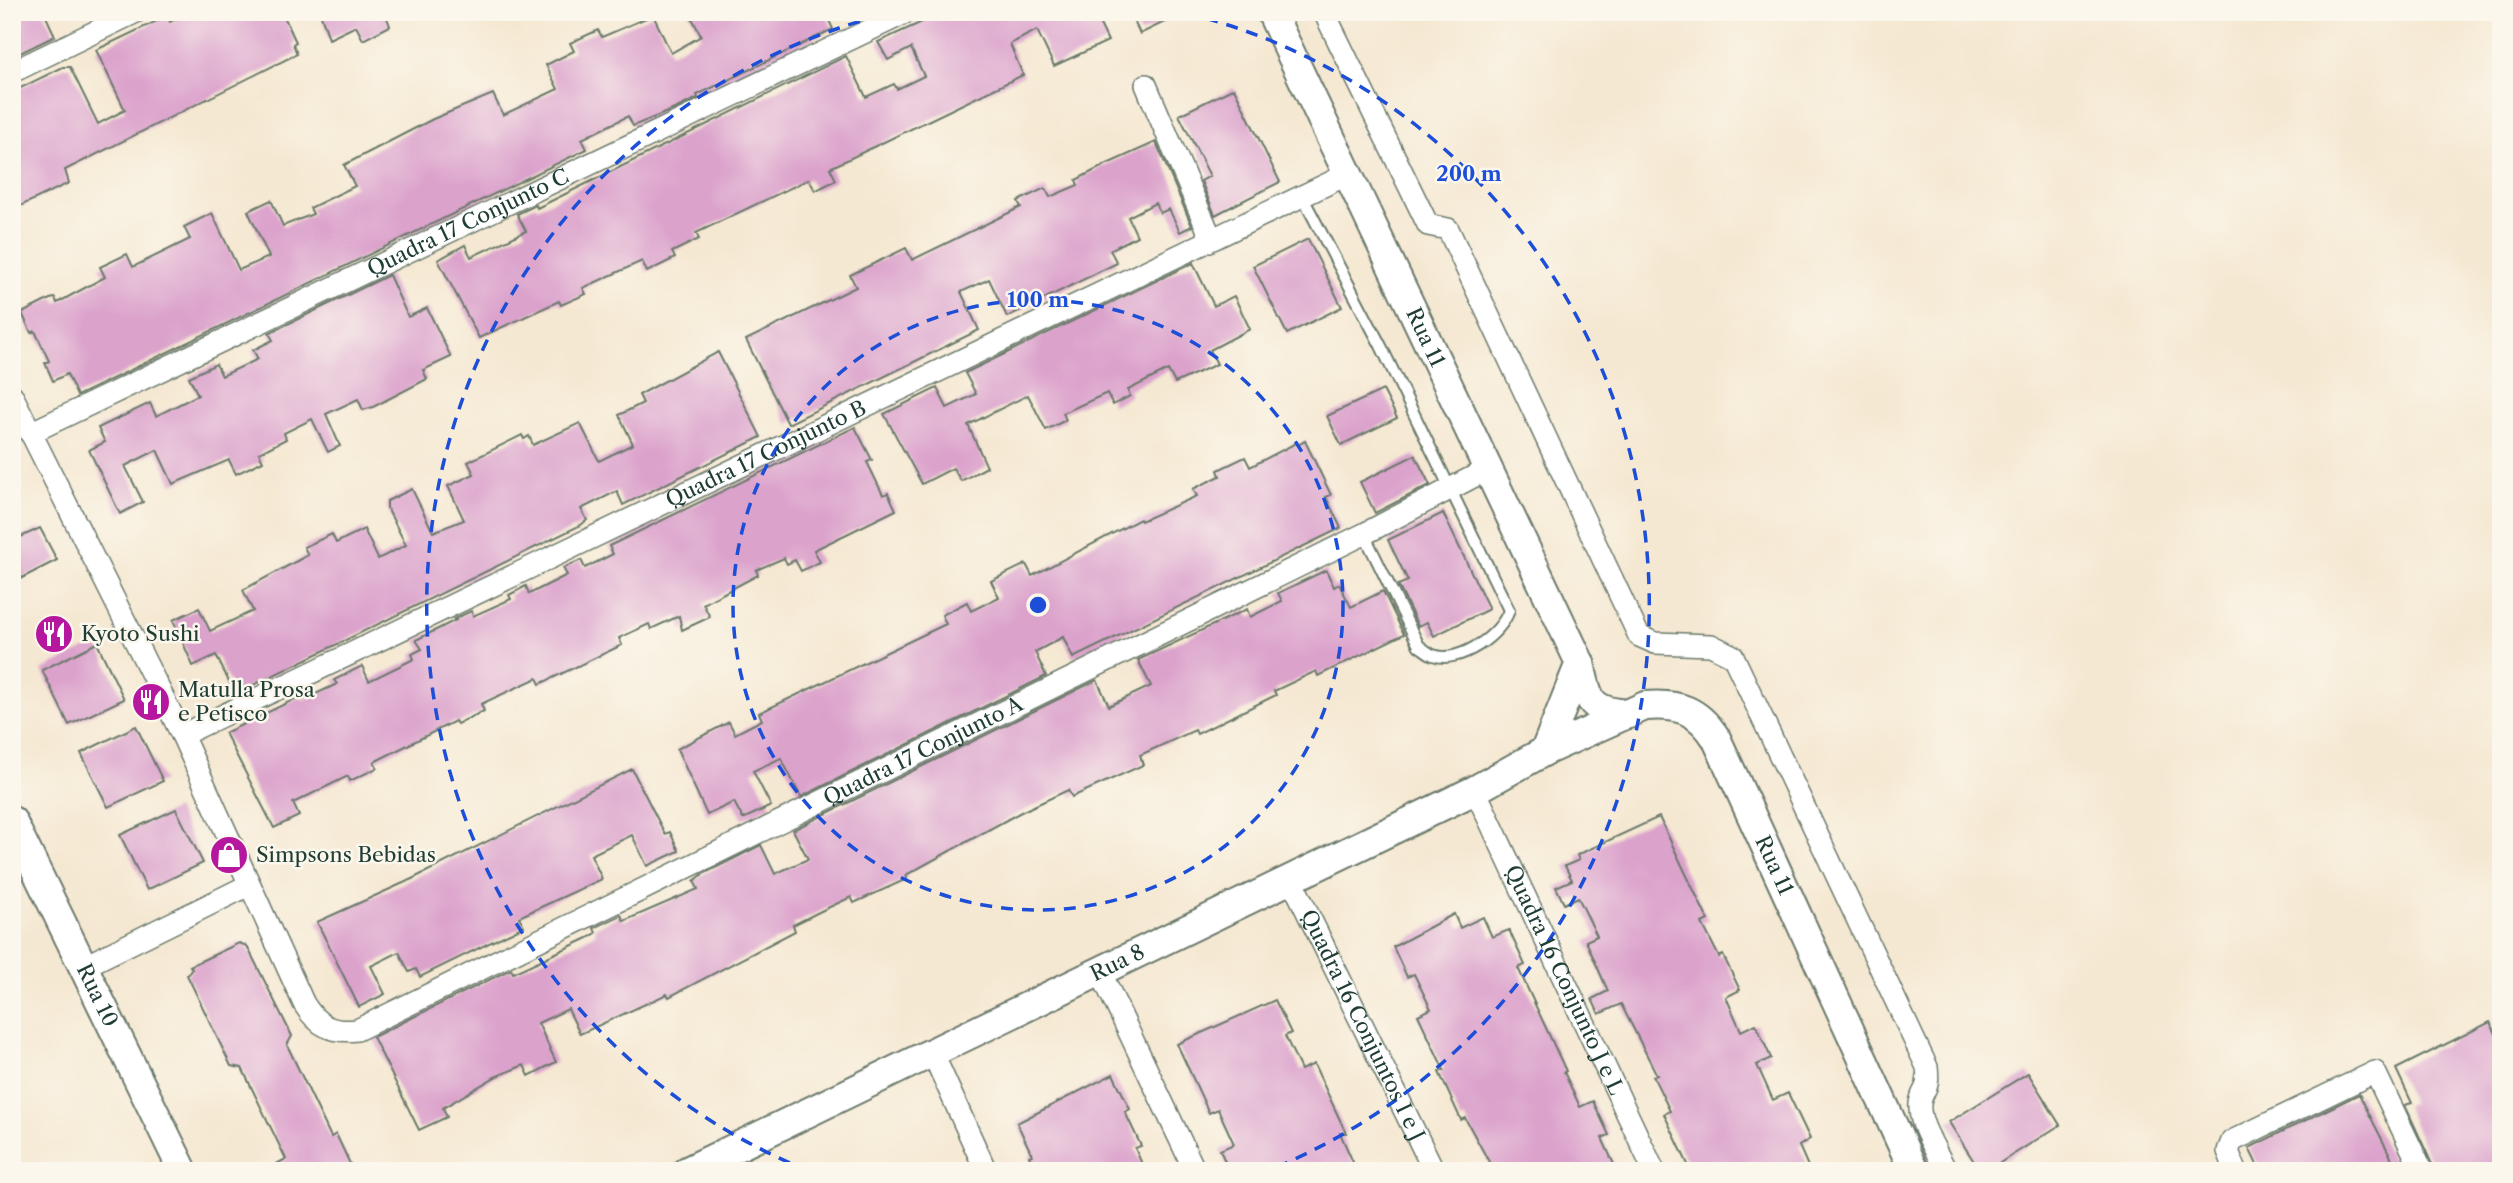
<svg xmlns="http://www.w3.org/2000/svg" width="2513" height="1183" font-family="'Libre Caslon Text',serif">
	<style>
		.building { fill: #dba2cc }
		.lines { fill: none; stroke-linecap: round; stroke-linejoin: round }
		.lane-casing { stroke: #6a796b; stroke-width: 14 }
		.street-casing { stroke: #6a796b; stroke-width: 24 }
		.secondary-casing { stroke: #6a796b; stroke-width: 32 }
		.lane { stroke: #fff; stroke-width: 10 }
		.street { stroke: #fff; stroke-width: 21 }
		.secondary { stroke: #fff; stroke-width: 28 }
		.ring { fill: none; stroke: #1d4ed8; stroke-width: 3.5; stroke-dasharray: 12 9 }
		.labels { text-anchor: middle; stroke-width: 5; stroke-linejoin: round; paint-order: stroke }
		.street-label { font-size: 21px; fill: #1f3d34; stroke: #fbf7ec }
		.poi-label { font-size: 21px; fill: #1f3d34; stroke: #fbf7ec; text-anchor: start }
		.centre { fill: #1d4ed8; stroke: #fbf7ec; stroke-width: 3.5 }
		.ring-label { font-size: 21px; text-anchor: middle; font-weight: bold; fill: #1d4ed8; stroke: #fbf7ec; stroke-width: 5; stroke-linejoin: round; paint-order: stroke }
	</style>
	<rect width="100%" height="100%" fill="#fbf7ec"/>
	<filter id="ink" filterUnits="userSpaceOnUse"><feTurbulence type="fractalNoise" baseFrequency=".0143" numOctaves="2"/><feDisplacementMap in="SourceGraphic" scale="14" xChannelSelector="R" yChannelSelector="G"/><feConvolveMatrix kernelMatrix="1 2 1 2 8 2 1 2 1" color-interpolation-filters="sRGB"/></filter>
	<filter id="wash" filterUnits="userSpaceOnUse"><feTurbulence type="fractalNoise" baseFrequency=".00686" numOctaves="4" result="noise"/><feDisplacementMap in="SourceGraphic" scale="28" xChannelSelector="R" yChannelSelector="G"/><feGaussianBlur stdDeviation="1.57" result="paint"/><feColorMatrix in="noise" values="0 0 0 0 0 0 0 0 0 0 0 0 0 0 0 0 0 1.4 0 .05"/><feComposite in="paint" operator="in"/></filter>
	<g filter="url(#wash)">
		<rect width="100%" height="100%" fill="#f5e8d2"/>
		<g id="blocks">
			<!-- building -->
			<g class="building">
				<polygon points="12,12 44,12 55,36 12,57"/>
				<polygon points="191,12 282,12 296,42 293,44 297,54 65,170 69,183 12,210 12,92 63,67 70,67 98,124 125,110 96,50 167,16 170,22"/>
				<polygon points="320,12 385,12 390,26 363,40 356,26 329,39"/>
				<polygon points="689,12 825,12 833,29 697,95 698,98 677,108 633,126 628,116 582,139 587,149 77,396 67,374 53,381 45,363 49,361 35,331 31,333 22,313 50,299 55,298 57,303 105,277 100,267 127,254 133,267 190,239 184,227 212,213 239,270 269,257 248,211 271,200 283,226 313,214 310,208 355,186 344,165 433,119 493,94 503,115 558,89 546,65 574,51 570,43 598,30 602,37 653,15 671,53 701,36"/>
				<polygon points="944,12 1094,12 1108,41 1054,66 1037,30 1010,44 1023,75 830,168 836,180 815,191 809,179 696,233 699,239 672,252 675,258 647,272 642,261 583,288 586,294 561,305 559,301 479,338 438,260 465,245 471,257 526,231 517,214 536,205 537,208 846,56 866,97 894,84 897,89 924,76 911,48 888,60 878,42"/>
				<polygon points="1130,12 1185,12 1140,34"/>
				<polygon points="1234,88 1280,182 1215,215 1201,181 1210,176 1179,115"/>
				<polygon points="1156,142 1192,226 1180,232 1169,209 1160,213 1155,203 1128,217 1137,236 1110,250 1117,263 1007,317 989,279 961,292 979,330 788,424 746,340 856,287 850,275 906,248 912,260 1021,207 1018,201 1045,188 1050,197 1078,185 1076,180 1105,165"/>
				<polygon points="1308,239 1342,307 1287,334 1253,266"/>
				<polygon points="1193,263 1214,306 1234,296 1250,329 1210,350 1217,364 1175,383 1168,370 1128,390 1130,396 1113,405 1107,393 1063,413 1066,420 1046,430 1028,395 968,425 987,467 961,481 953,468 922,484 884,414 937,388 947,408 976,394 965,373"/>
				<polygon points="389,275 408,317 427,308 451,357 423,370 427,379 373,407 363,410 358,399 326,414 340,446 328,452 312,419 284,433 286,439 259,453 263,461 236,474 229,460 173,484 157,450 125,466 143,502 120,514 89,450 105,442 98,428 150,403 156,416 198,395 189,377 216,364 222,376 258,359 253,350 273,340 269,333"/>
				<polygon points="718,352 761,437 623,505 617,491 581,509 587,520 581,525 235,694 216,655 193,666 173,620 199,608 210,631 253,611 243,590 308,555 304,547 332,534 336,543 364,529 378,559 406,545 387,508 387,501 412,489 433,532 464,520 448,486 474,474 468,462 522,435 524,439 529,436 533,445 580,423 599,461 633,444 619,415 643,403 639,395"/>
				<polygon points="1383,390 1397,418 1341,445 1327,416"/>
				<polygon points="855,427 872,460 867,462 883,495 888,493 896,510 814,550 820,562 801,571 795,560 787,564 784,558 756,570 758,575 703,604 710,617 682,630 679,616 651,629 649,624 619,638 622,645 540,684 537,678 481,704 484,711 457,724 455,721 374,762 377,768 350,781 348,776 293,803 299,816 274,828 225,733 301,696 303,700 337,684 334,680 362,666 369,681 414,659 412,654 422,649 416,640 456,620 454,619 471,611 473,616 511,599 509,595 526,586 529,594 567,575 563,568 581,560 585,568 613,554 609,546"/>
				<polygon points="1305,441 1331,495 1326,497 1341,528 1073,658 1063,637 1035,652 1046,676 801,797 781,758 753,771 771,806 743,819 734,802 707,815 677,749 729,722 735,734 762,720 759,713 946,624 942,615 967,602 971,611 999,597 991,581 1026,564 1032,576 1140,519 1141,521 1197,496 1193,489 1220,476 1218,470 1245,457 1250,467 1296,443 1298,445"/>
				<polygon points="1415,455 1430,485 1375,513 1360,482"/>
				<polygon points="1443,513 1489,609 1434,636 1427,622 1418,626 1398,585 1408,581 1388,540"/>
				<polygon points="40,528 57,560 12,583 12,541"/>
				<polygon points="1326,570 1334,587 1339,584 1351,607 1383,591 1404,634 1318,676 1316,671 1274,691 1276,695 1197,734 1195,730 1140,755 1143,765 1072,797 1068,790 1021,812 906,875 907,879 854,903 851,897 821,911 793,925 795,931 669,997 667,994 580,1034 568,1009 538,1023 556,1062 529,1076 524,1065 495,1077 443,1108 447,1117 419,1130 373,1037 511,969 513,973 588,938 596,933 594,928 621,915 624,921 698,889 694,881 703,874 761,845 775,874 808,859 793,830 1097,680 1109,706 1151,686 1138,660 1247,609 1250,617 1282,601 1278,593"/>
				<polygon points="97,643 124,699 69,725 42,670"/>
				<polygon points="136,726 163,781 108,807 81,753"/>
				<polygon points="632,769 665,834 670,832 679,851 647,866 632,835 591,855 602,879 519,917 524,926 420,977 416,969 409,972 399,952 371,966 385,994 359,1007 317,922 410,880"/>
				<polygon points="176,809 203,863 147,890 120,835"/>
				<polygon points="1659,817 1708,920 1702,923 1719,957 1723,955 1740,990 1726,997 1741,1031 1756,1024 1771,1058 1757,1065 1773,1100 1788,1093 1810,1139 1799,1146 1810,1171 1691,1171 1664,1114 1670,1111 1653,1076 1657,1075 1621,1004 1599,1014 1592,999 1608,991 1586,941 1597,936 1578,897 1564,904 1556,887 1572,880 1565,866 1579,860 1577,855"/>
				<polygon points="1454,914 1460,928 1483,917 1492,937 1509,930 1525,965 1518,968 1566,1071 1564,1072 1580,1107 1593,1101 1609,1135 1602,1138 1617,1171 1494,1171 1465,1118 1461,1120 1439,1072 1444,1070 1418,1015 1431,1009 1414,974 1407,977 1393,947"/>
				<polygon points="239,943 247,946 292,1036 287,1045 331,1137 336,1134 351,1166 336,1166 327,1171 263,1171 286,1159 242,1068 231,1066 187,975 192,969 190,966"/>
				<polygon points="1275,1000 1291,1033 1285,1036 1301,1070 1314,1064 1346,1133 1340,1133 1357,1171 1229,1171 1220,1150 1234,1144 1218,1109 1209,1113 1177,1044"/>
				<polygon points="2490,1022 2501,1043 2501,1171 2435,1171 2405,1105 2412,1103 2396,1069"/>
				<polygon points="2028,1073 2060,1125 1987,1171 1980,1171 1949,1122"/>
				<polygon points="1113,1074 1130,1109 1125,1112 1141,1146 1135,1148 1145,1171 1035,1171 1029,1156 1032,1155 1017,1123"/>
				<polygon points="2359,1094 2398,1171 2260,1171 2249,1148"/>
			</g>
		</g>
	</g>
	<g filter="url(#ink)">
		<use href="#blocks" fill-opacity="0" stroke="#6a796b" stroke-width="2"/>
		<g class="lines">
			<defs>
				<path id="lane" d="M1302,196L1381,346L1509,610C1502,634 1459,665 1433,655C1428,653 1423,648 1419,646L1364,534"/>
				<g id="street">
					<path d="M1324,12L1428,225L1448,229L1639,636L1655,643L1711,645L1733,656L1927,1067C1930,1093 1922,1087 1920,1104C1918,1124 1938,1153 1946,1171"/>
					<polyline points="12,72 136,12"/>
					<polyline points="1146,85 1211,238"/>
					<path id="s1" d="M12,395L182,735L304,1004C318,1026 331,1033 357,1030L1364,534L1488,469"/>
					<path id="s2" d="M30,433L907,12"/>
					<path id="s3" d="M182,735L1348,174"/>
					<path id="s4" d="M1475,790L1654,1171"/>
					<path id="s5" d="M1291,879L1434,1171"/>
					<polyline points="83,967 249,885"/>
					<polyline points="1100,971 1195,1171"/>
					<polyline points="933,1054 986,1171"/>
					<polyline points="2236,1171 2228,1151 2232,1141 2375,1072 2422,1171"/>
				</g>
				<g id="secondary">
					<path id="s6" d="M1271,12L1580,663C1588,700 1588,711 1629,714"/>
					<polyline points="1545,751 1580,663"/>
					<path id="s7" d="M12,821L183,1171"/>
					<path id="s8" d="M687,1171L1475,790L1545,751L1645,706C1678,703 1698,710 1716,738L1914,1171"/>
				</g>
			</defs>
			<!-- lane casing -->
			<use href="#lane" class="lane-casing"/>
			<!-- street casing -->
			<use href="#street" class="street-casing"/>
			<!-- secondary casing -->
			<use href="#secondary" class="secondary-casing"/>
			<!-- lane -->
			<use href="#lane" class="lane"/>
			<!-- street -->
			<use href="#street" class="street"/>
			<!-- secondary -->
			<use href="#secondary" class="secondary"/>
		</g>
	</g>
	<!-- distance rings -->
	<g class="ring">
		<circle cx="1038" cy="605" r="305"/>
		<path d="M809 1171A610 610 0 0 1 890 13M1186 13A610 610 0 0 1 1267 1171"/>
	</g>
	<!-- icons -->
	<defs>
		<symbol id="restaurant-disc" viewBox="-11 -11 22 22"><circle r="9.5" fill="#b5179e" stroke="#fbf7ec"/><path d="M-5-6h1v4h1v-4h1v4h1v-4h1v5L-1.5 .5V6h-2V.5L-5-1ZM5-6V6H3V1.5H1.5Q1.5-4 5-6Z" fill="#fff"/></symbol>
		<symbol id="shop-disc" viewBox="-11 -11 22 22"><circle r="9.5" fill="#b5179e" stroke="#fbf7ec"/><path d="M-5-2.5h2.3a2.7 3.5 0 0 1 5.4 0H5L5.5 6h-11ZM-1.5-2.5h3a1.5 2.3 0 0 0-3 0Z" fill="#fff"/></symbol>
	</defs>
	<g fill-rule="evenodd">
		<use href="#restaurant-disc" x="32" y="612" width="44" height="44"/>
		<use href="#restaurant-disc" x="129" y="680" width="44" height="44"/>
		<use href="#shop-disc" x="207" y="833" width="44" height="44"/>
	</g>
	<g class="labels">
		<!-- street labels -->
		<g class="street-label">
			<text dy="7" stroke="none"><textPath href="#s2" startOffset="486">Quadra 17 Conjunto C</textPath></text>
			<text dy="7" stroke="none"><textPath href="#s6" startOffset="360">Rua 11</textPath></text>
			<text dy="7" stroke="none"><textPath href="#s3" startOffset="648">Quadra 17 Conjunto B</textPath></text>
			<text dy="7" stroke="none"><textPath href="#s1" startOffset="1370">Quadra 17 Conjunto A</textPath></text>
			<text dy="7" stroke="none"><textPath href="#s8" startOffset="1288">Rua 11</textPath></text>
			<text dy="7" stroke="none"><textPath href="#s8" startOffset="478">Rua 8</textPath></text>
			<text dy="7" stroke="none"><textPath href="#s4" startOffset="210">Quadra 16 Conjunto J e L</textPath></text>
			<text dy="7" stroke="none"><textPath href="#s7" startOffset="194">Rua 10</textPath></text>
			<text dy="7" stroke="none"><textPath href="#s5" startOffset="163">Quadra 16 Conjuntos I e J</textPath></text>
		</g>
		<!-- poi labels -->
		<g class="poi-label">
			<text x="81" y="641">Kyoto Sushi</text>
			<text x="178" y="697">Matulla Prosa<tspan x="178" dy="24">e Petisco</tspan></text>
			<text x="256" y="862">Simpsons Bebidas</text>
		</g>
	</g>
	<circle cx="1038" cy="605" r="10" class="centre"/>
	<g class="ring-label">
		<text x="1469" y="181">200 m</text>
		<text x="1038" y="307">100 m</text>
	</g>
	<!-- margin -->
	<rect width="2513" height="1183" fill="none" stroke="#fbf7ec" stroke-width="42"/>
</svg>
